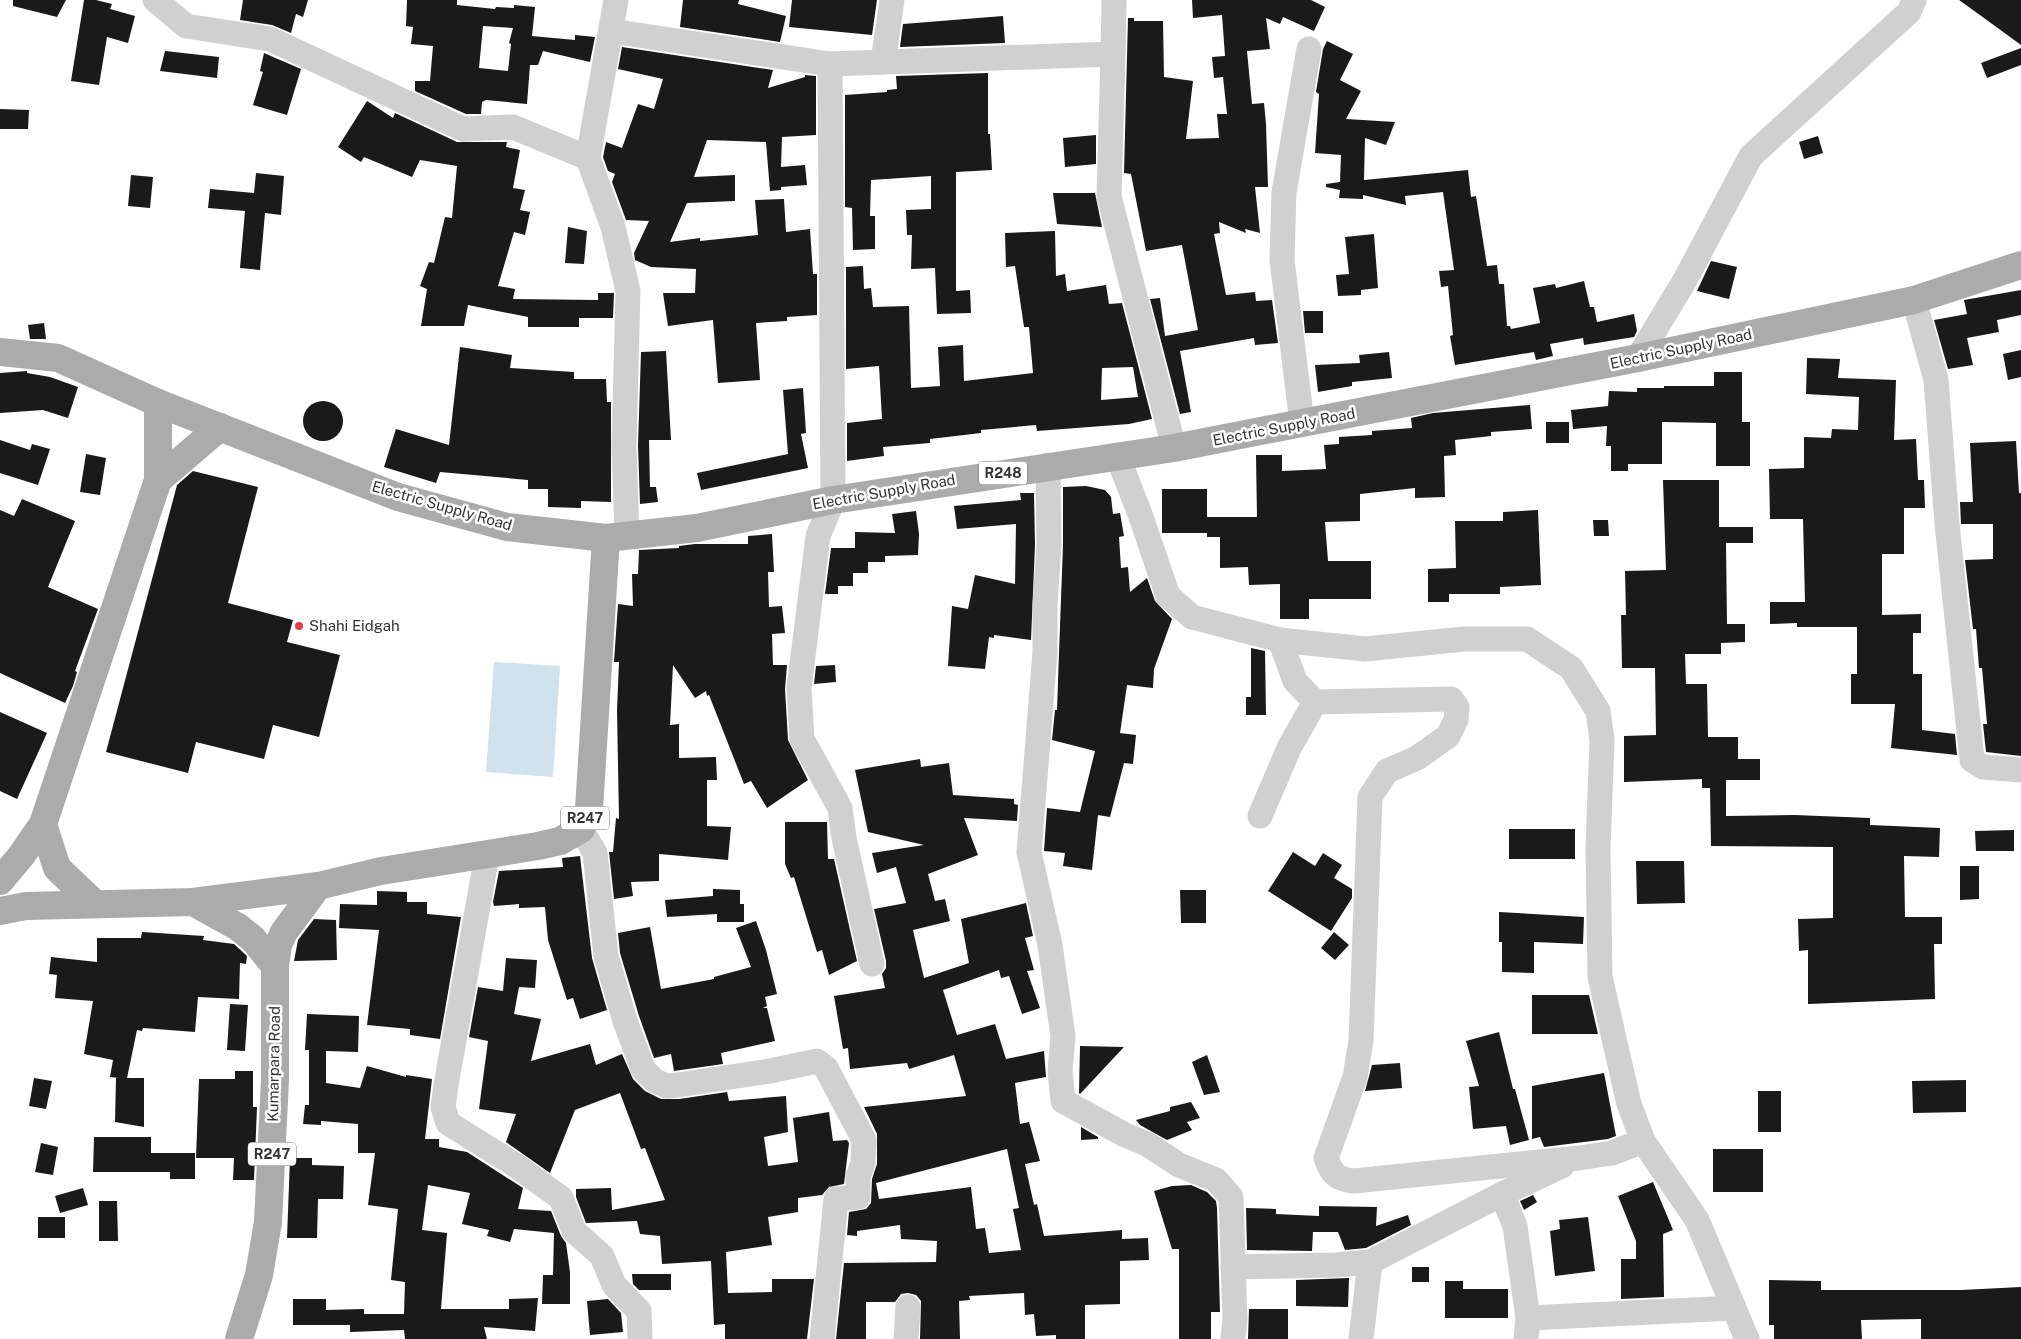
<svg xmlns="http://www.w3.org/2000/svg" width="2021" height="1339" font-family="'Public Sans',sans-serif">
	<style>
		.water { fill: #cfe2ee }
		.building { fill: #1a1a1a; fill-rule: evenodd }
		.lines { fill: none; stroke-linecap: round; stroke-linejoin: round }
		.minor { stroke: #d0d0d0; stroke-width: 25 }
		.major { stroke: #ababab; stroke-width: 28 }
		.poi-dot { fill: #e63946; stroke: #fff; stroke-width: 2 }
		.labels { text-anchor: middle; stroke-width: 5; stroke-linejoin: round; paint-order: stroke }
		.shield { fill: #fff; stroke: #707070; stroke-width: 1 }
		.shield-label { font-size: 14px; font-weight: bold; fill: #333 }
		.street-label { font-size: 15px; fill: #333; stroke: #fff }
		.poi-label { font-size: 15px; fill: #333; stroke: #fff; text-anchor: start }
	</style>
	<rect width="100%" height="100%" fill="#fff"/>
	<!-- water -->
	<polygon class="water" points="494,662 560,666 553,777 486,772"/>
	<!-- building -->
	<g class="building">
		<polygon points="13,0 66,0 57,17 13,6"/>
		<polygon points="84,0 96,0 112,4 110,9 135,16 128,43 107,37 99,85 71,81"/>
		<polygon points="243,0 308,0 303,17 296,14 291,33 272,25 240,20"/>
		<path d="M407,0H457V5L495,9L496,7L514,8V5L535,7L532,36L575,40V35L595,37L590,62L543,51L538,65H530L527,104L486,100L482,102L481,114H466L415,91V81H430L433,46L411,44L413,27L406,26ZM483,26L513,28L509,43L511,44L508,71L479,68Z"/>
		<polygon points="683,0 739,0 738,4 786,16 780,42 680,27"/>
		<polygon points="792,0 877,0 872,35 789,27"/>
		<polygon points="1192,0 1311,0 1325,7 1314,31 1283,17 1280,24 1266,18 1270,49 1247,51 1252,104 1264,103 1266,124 1268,187 1255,187 1260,233 1245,229 1246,233 1219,222 1220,233 1214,234 1226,295 1255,292 1256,301 1272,300 1278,343 1255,345 1254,338 1180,351 1191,412 1180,414 1150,299 1160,298 1165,336 1198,330 1182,245 1146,251 1131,174 1124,173 1128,18 1134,18 1134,21 1163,21 1164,77 1193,81 1186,139 1219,138 1217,114 1227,114 1223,77 1214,78 1212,57 1225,56 1222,15 1193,18"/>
		<polygon points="1959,0 2021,0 2021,45 1984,18"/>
		<polygon points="1003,16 1005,43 900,47 903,24"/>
		<polygon points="1327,41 1353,54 1340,80 1361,91 1346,119 1395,122 1386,145 1365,138 1364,180 1468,170 1471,197 1476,196 1487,266 1497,265 1499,284 1504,284 1507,326 1510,326 1511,329 1540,323 1533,288 1555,284 1556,288 1584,281 1590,307 1594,307 1597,322 1634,314 1637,331 1634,337 1584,345 1583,338 1550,344 1553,356 1536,360 1534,352 1455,365 1450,336 1453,335 1448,286 1441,287 1439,271 1454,270 1443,192 1405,196 1406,205 1363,195 1363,199 1339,198 1340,190 1326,187 1326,184 1340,182 1341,155 1315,153 1319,94 1316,92 1323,49"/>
		<polygon points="622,47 773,70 768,88 805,77 805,75 816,76 816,135 782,137 781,167 805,165 807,185 781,187 781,190 770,191 766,142 707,140 694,177 735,175 735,201 687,203 670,242 700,238 700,241 758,235 755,200 784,199 786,232 810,229 813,274 817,274 817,315 787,317 787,321 756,323 760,380 718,383 713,320 668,326 663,293 695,293 696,269 651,267 635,260 634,253 649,221 626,220 612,182 615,174 608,171 603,157 606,142 622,148 638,104 654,109 663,79 618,69"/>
		<polygon points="2021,48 2021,65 1987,78 1981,63"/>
		<polygon points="165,51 219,57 217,78 160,71"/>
		<polygon points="264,53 301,69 287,115 253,105 263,72 260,71"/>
		<polygon points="988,73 988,134 990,134 992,170 956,172 956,291 970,290 971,313 937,314 935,268 911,269 912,235 907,235 906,210 931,209 931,176 871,180 870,216 875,216 875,249 853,250 852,208 845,207 845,95 887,92 887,90 897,89 896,76"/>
		<polygon points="367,101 393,118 395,113 457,142 507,142 506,147 520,150 513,188 525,190 520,210 530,212 525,235 514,232 498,286 515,289 513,299 598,300 598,293 614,293 613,318 579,318 579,327 528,327 528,317 468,305 464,326 421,326 427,289 420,286 429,262 434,263 445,217 452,218 457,166 420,160 412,177 364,157 361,162 338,147"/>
		<polygon points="0,109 29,110 28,129 0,129"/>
		<polygon points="1096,135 1096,164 1065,167 1063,138"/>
		<polygon points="1818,136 1823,153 1804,159 1799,142"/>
		<polygon points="256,173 284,176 281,215 265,213 260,270 240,268 245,211 208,208 210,189 254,193"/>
		<polygon points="131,175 153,177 150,208 128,206"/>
		<polygon points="1053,193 1095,193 1102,227 1057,224"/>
		<polygon points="568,227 587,231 584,264 565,263"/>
		<path d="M1055,231L1056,276L1065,274L1067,291L1106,285L1109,304L1122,303L1152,419L1129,424L1037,431L1036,425L981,430V433L930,439V443L883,447L884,456L847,461V423L882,419L879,366L846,369V267L863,266L864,289L871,288L873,307L909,306L911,388L940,386L938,347L963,345L964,381L1033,373L1029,327H1024L1015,266L1006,267L1005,233ZM1133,367L1138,397L1101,400L1102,368Z"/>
		<polygon points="1374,234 1378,288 1361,290 1361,295 1338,296 1336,275 1349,274 1345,237"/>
		<polygon points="1711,261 1737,267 1729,299 1697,291"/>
		<polygon points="2021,290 2021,315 1997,320 1999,332 1967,338 1973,365 1948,369 1934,320 1967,314 1964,300"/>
		<polygon points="1303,311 1323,311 1323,333 1305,333"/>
		<polygon points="44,323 46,339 30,339 28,325"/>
		<polygon points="460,347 512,355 510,368 574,372 574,379 606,379 607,402 611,402 611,502 581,501 581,508 548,507 548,489 528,489 528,480 440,472 436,483 384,467 396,429 449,445"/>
		<polygon points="2021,350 2021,377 2008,380 2003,354"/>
		<polygon points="666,351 671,440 649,440 650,487 656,487 658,502 640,504 638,446 641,352"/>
		<polygon points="1389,352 1392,378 1352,382 1352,386 1318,392 1315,365 1360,363 1359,355"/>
		<polygon points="1807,358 1840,359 1838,378 1896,380 1894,440 1916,439 1918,480 1924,480 1925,508 1904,508 1904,554 1882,554 1882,615 1921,614 1921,633 1913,633 1913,674 1922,674 1922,730 1955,734 1957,755 1891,748 1895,704 1851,704 1851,674 1857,674 1857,627 1797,627 1797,623 1770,624 1770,602 1805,602 1804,560 1803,519 1770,519 1769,469 1804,468 1804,437 1831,438 1832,429 1858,430 1859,397 1806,394"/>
		<polygon points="27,371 27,373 50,377 78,387 68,418 43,410 0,413 0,373"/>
		<polygon points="1714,372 1742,372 1742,422 1750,422 1750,466 1716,466 1716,423 1662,422 1662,464 1628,464 1628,471 1611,471 1611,446 1606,446 1607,426 1573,429 1571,410 1608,406 1609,391 1637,392 1637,388 1664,388 1664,386 1714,386"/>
		<polygon points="803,388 806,433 801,434 808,468 701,490 697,473 788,454 783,390"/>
		<circle cx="323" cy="421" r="20"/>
		<polygon points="1530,405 1532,429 1491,432 1491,436 1455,440 1456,455 1444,456 1445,497 1415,498 1415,488 1360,494 1360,521 1325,522 1328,561 1371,561 1371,599 1309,599 1309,619 1280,619 1280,584 1249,585 1248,567 1220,568 1220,537 1207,537 1207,533 1162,533 1162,489 1207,489 1207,517 1257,517 1256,455 1282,455 1282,471 1326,469 1324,445 1339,444 1339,437 1372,435 1372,431 1412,428 1411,418 1433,413"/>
		<rect x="1546" y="422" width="23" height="21"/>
		<polygon points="0,440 30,450 32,444 50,449 38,485 0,473"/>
		<polygon points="2016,441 2019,493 2021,493 2021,756 1986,752 1983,724 1987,724 1982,668 1979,668 1976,629 1973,629 1965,560 1993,559 1993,524 1961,524 1960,502 1973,502 1970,443"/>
		<polygon points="86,454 106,458 100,495 80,492"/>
		<polygon points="193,471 258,487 228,603 293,620 287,642 340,655 319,737 273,725 264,759 196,742 188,773 106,752 177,485"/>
		<polygon points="1663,480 1719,480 1719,527 1753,527 1753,543 1726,543 1727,624 1745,624 1745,642 1721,643 1721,654 1685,654 1686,684 1707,684 1708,737 1738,737 1738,759 1760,759 1760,780 1726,780 1726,816 1795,815 1870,818 1870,825 1940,828 1939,857 1904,856 1905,917 1942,917 1942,944 1934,944 1935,999 1808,1004 1808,950 1799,951 1798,919 1833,918 1833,847 1711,846 1710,788 1702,788 1702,779 1624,782 1624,736 1656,735 1655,668 1622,668 1621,615 1626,615 1625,571 1666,570"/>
		<polygon points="1086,486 1105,490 1111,497 1113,514 1120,513 1124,536 1119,537 1121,568 1128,567 1130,592 1147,578 1155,601 1172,619 1154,669 1153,688 1127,685 1120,733 1136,735 1133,764 1124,763 1110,817 1098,815 1092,870 1063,866 1065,853 1044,851 1047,808 1080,812 1095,751 1052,740 1055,710 1057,710 1059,653 1063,545 1063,487"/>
		<polygon points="1020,493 1034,493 1035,545 1031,640 994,635 994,638 989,637 985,669 948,666 952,606 968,609 975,575 1015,584 1016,524 957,529 954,506 1021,500"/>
		<polygon points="22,499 75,521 48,587 98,609 75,671 77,672 73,686 65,703 0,673 0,510 14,516"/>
		<polygon points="1538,510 1541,585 1500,587 1500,594 1449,594 1449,602 1428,602 1428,569 1456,568 1455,521 1503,521 1503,512"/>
		<polygon points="916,511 919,534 918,555 885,556 885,562 868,562 868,573 853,573 853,586 838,586 838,594 825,594 831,548 855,548 855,532 895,533 892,514"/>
		<polygon points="1593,520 1608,520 1609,536 1594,536"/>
		<polygon points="772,534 774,572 768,572 769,607 782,606 785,633 772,634 773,665 787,665 785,689 788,740 808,780 767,808 751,781 744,784 709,695 707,696 706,691 695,698 673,665 670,725 679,724 679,758 716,757 717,780 707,780 707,826 731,827 728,860 659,854 659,881 631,882 633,896 614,899 609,852 613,852 616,818 619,819 617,710 619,662 614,662 618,604 633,606 632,574 638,574 639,550 679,548 679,546 695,544 748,544 748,536"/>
		<polygon points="1251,648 1265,651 1266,715 1246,715 1246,697 1251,697"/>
		<polygon points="835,665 836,682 814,684 816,666"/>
		<polygon points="0,712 47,733 17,799 0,791"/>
		<path d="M920,759L921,767L949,763L953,795L1014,799V804L1018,805L1017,821L964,818L978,855L928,874L935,901L945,899L950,921L913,930L924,978L969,963L961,919L1026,903L1033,936L1025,938L1034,970L1027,971L1040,1008L1022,1014L1009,976L1001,978L999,970L943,990L957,1035L995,1024L1006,1059L1044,1051L1046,1077L1015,1083L1020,1124L1029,1122L1040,1161L1025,1164L1034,1205L1037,1204L1044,1236L1122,1230V1239L1148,1238L1149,1260L1120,1261V1304L1085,1305V1339H1056V1335L1036,1336L1034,1314L1025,1315L1024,1293L969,1296L970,1300L959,1301L960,1339H920L921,1301L916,1295L908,1293L901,1294L895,1302H866V1339H836L844,1263L936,1262L937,1241L901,1239L900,1225L857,1231V1236L847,1235L849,1212L866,1209L871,1203L872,1179L877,1164V1134L864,1107L966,1096L954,1055L909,1069L907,1063L850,1069L848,1048L843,1049L834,996L885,988L882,974L886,968V961L874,909L906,903L896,867L877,873L872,853L924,845L868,832L855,770ZM1007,1149L1019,1208L1013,1209L1021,1250L989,1253L985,1228L976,1229L971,1187L879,1199L876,1183Z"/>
		<polygon points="785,822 827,822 828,859 834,859 857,961 829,975 822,950 817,952 794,877 791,878 785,864"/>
		<rect x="1509" y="829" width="66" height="30"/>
		<polygon points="2014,830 2014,851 1976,851 1975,831"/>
		<polygon points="1293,852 1315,866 1323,853 1342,865 1334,878 1352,889 1352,898 1331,931 1268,891"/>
		<polygon points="580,856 592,958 607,1010 580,1019 573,998 567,1000 548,940 545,907 519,908 519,904 494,906 493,902 499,871 563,867 562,858"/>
		<polygon points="1636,861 1684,861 1685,903 1637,904"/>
		<polygon points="1960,866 1979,866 1979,899 1960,900"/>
		<polygon points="713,889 740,890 740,904 744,904 744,922 717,922 717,914 667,917 665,900 713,896"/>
		<polygon points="1180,890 1206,890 1206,923 1181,923"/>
		<polygon points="377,891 407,892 407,902 427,902 427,914 461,917 440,1039 410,1035 410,1029 367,1025 379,930 339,928 340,904 377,905"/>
		<polygon points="1499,912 1584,917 1583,944 1534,942 1534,973 1502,972 1502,942 1499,942"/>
		<polygon points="314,919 336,920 337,960 294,961 298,940"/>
		<polygon points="756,921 766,950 777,994 765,997 767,1006 763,1008 767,1008 775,1041 721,1053 723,1064 674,1071 671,1054 654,1058 639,1016 620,953 618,933 650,927 661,989 714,979 714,977 751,967 736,928"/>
		<polygon points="142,932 204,936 203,940 234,944 247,956 246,964 240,963 239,999 198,997 195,1032 143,1028 142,1031 137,1030 127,1078 144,1078 144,1127 115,1122 116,1078 119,1078 110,1077 113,1060 84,1054 93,1001 55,998 57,975 49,974 51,957 97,962 97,938 141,938"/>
		<polygon points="1334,932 1349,945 1335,960 1321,948"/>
		<polygon points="506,958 537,960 535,988 519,987 514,1014 541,1019 531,1061 590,1044 596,1065 622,1054 633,1079 645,1091 661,1099 679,1099 727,1092 729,1101 786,1096 788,1132 764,1137 768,1166 798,1162 793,1118 829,1112 833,1141 847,1140 849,1143 844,1184 829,1187 822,1195 798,1198 798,1212 768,1217 772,1245 726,1252 728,1293 772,1292 772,1279 814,1279 807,1339 725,1339 725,1324 714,1325 711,1261 662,1264 660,1236 640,1234 637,1221 586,1223 576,1197 576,1189 611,1188 612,1210 665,1200 645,1148 641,1149 620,1093 575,1110 550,1173 506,1142 516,1114 479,1109 488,1041 469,1037 478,987 503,991"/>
		<polygon points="1532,995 1589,995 1598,1034 1532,1034"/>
		<polygon points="230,1004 248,1005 245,1051 227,1050"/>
		<polygon points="307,1014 359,1016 358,1052 326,1051 326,1083 360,1088 367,1066 406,1077 406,1075 432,1079 425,1139 439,1139 439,1147 467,1152 523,1188 518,1209 551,1211 561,1236 566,1243 570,1272 570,1304 542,1304 543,1275 553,1275 554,1233 514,1229 510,1242 487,1236 489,1230 462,1224 470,1193 428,1185 422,1230 447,1233 441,1309 509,1309 509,1299 538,1298 535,1331 484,1327 487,1339 405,1339 404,1330 350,1332 350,1325 293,1325 293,1299 326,1299 326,1310 364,1309 364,1314 404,1314 405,1282 391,1280 398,1209 368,1205 375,1153 358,1153 358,1124 321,1121 321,1125 303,1124 305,1105 309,1105 309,1050 305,1050"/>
		<polygon points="1499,1032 1513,1089 1515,1089 1529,1140 1510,1145 1506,1126 1473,1129 1469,1087 1479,1086 1466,1041"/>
		<polygon points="1080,1046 1124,1047 1080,1094 1079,1093"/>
		<polygon points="1207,1055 1220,1092 1204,1095 1192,1062"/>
		<polygon points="1400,1063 1402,1088 1365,1091 1372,1065"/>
		<polygon points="235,1071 253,1071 253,1107 257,1107 254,1180 233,1180 234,1158 196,1158 199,1079 235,1079"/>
		<polygon points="1604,1073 1616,1136 1608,1139 1544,1147 1540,1137 1532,1139 1532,1086"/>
		<polygon points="34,1078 52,1081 46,1109 29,1106"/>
		<polygon points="1966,1080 1966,1112 1913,1113 1912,1081"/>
		<rect x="1758" y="1091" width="23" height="41"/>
		<polygon points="1191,1102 1200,1118 1187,1122 1192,1130 1167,1140 1140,1125 1136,1120 1170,1111 1170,1107"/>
		<polygon points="1081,1127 1098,1137 1098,1139 1081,1140"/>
		<polygon points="94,1137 151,1137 151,1153 195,1153 195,1179 170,1179 170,1172 93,1172"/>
		<polygon points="41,1143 58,1147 53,1175 35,1172"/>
		<rect x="1713" y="1149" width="50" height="43"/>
		<polygon points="290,1158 312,1158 312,1165 344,1166 343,1199 318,1199 317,1238 287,1238"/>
		<polygon points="1653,1182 1673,1230 1663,1234 1664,1297 1621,1299 1621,1259 1636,1259 1636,1241 1618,1196"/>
		<polygon points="1191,1185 1207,1192 1216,1201 1217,1208 1220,1312 1211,1312 1211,1339 1179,1339 1179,1249 1172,1249 1154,1191 1172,1186"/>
		<polygon points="83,1188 88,1205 60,1213 55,1196"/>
		<polygon points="1533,1195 1537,1202 1524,1210 1520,1201"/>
		<polygon points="99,1201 117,1201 118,1241 99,1241"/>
		<polygon points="1319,1206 1377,1207 1376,1226 1408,1215 1411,1225 1366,1248 1345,1250 1338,1232 1313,1232 1312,1251 1247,1250 1246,1208 1276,1209 1276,1214 1319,1216"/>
		<rect x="38" y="1217" width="27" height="21"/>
		<polygon points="1588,1217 1595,1271 1555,1276 1550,1231 1560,1229 1559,1220"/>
		<rect x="1412" y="1267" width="17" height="15"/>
		<polygon points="632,1274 671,1274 671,1290 639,1290 633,1284"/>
		<polygon points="1349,1278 1348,1307 1296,1306 1296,1280"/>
		<polygon points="1769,1280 1821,1281 1821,1290 1961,1290 2021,1287 2021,1339 1921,1339 1921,1319 1861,1320 1862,1339 1774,1339 1774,1325 1769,1325"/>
		<polygon points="1445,1281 1463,1281 1463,1289 1508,1289 1508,1318 1445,1318"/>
		<polygon points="608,1299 621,1313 623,1332 590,1335 587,1301"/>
		<polygon points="1249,1309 1288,1309 1288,1339 1248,1339"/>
	</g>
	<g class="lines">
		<!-- minor -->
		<g class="minor">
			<polyline points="155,0 186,26 270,39 463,129 513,127 588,158"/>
			<polyline points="616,0 588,158 613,227 628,291 624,446 627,536"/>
			<polyline points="611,31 830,64 833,500 818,536 799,688 802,739 840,808 844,838 872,964"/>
			<polyline points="1113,54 1114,0"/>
			<polyline points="883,62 892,0"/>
			<polyline points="830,64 1113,54 1109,196 1174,448"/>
			<polyline points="1914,300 1936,380 1947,524 1972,760 1983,767 2021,770"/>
			<polyline points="1638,358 1685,280 1751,156 1909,12 1914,0"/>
			<polyline points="1302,423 1282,260 1284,192 1309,49"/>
			<polyline points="1117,455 1140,514 1168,596 1192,617 1280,640 1365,649 1464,639 1527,639 1571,668 1598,711 1602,740 1598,849 1600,977 1629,1104 1643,1141 1697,1220 1747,1339"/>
			<polyline points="1048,465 1049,545 1045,605 1045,652 1029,852 1050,945 1063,1036 1060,1071 1063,1101 1125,1135 1147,1144 1179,1165 1216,1180 1231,1197 1235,1319 1233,1339"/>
			<path d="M1315,702L1451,699L1457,707L1456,720L1448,736L1417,758L1387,771L1370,797L1361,1041L1355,1077L1326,1158C1332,1174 1336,1179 1354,1181L1579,1158L1612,1153L1643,1141"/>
			<polyline points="1260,816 1289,748 1315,702 1295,681 1280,640"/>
			<polyline points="581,829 595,853 606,956 625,1021 643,1069 655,1081 667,1086 678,1085 770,1071 817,1061 826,1068 864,1140 863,1163 858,1177 858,1197 836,1199 822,1339"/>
			<polyline points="487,855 446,1085 443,1107 448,1123 515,1165 561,1198 574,1231 602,1256 614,1285 639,1311 640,1339"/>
			<polyline points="1233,1267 1336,1265 1370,1262 1502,1194"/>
			<polyline points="1528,1318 1734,1308"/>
			<polyline points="906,1339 908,1307"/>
			<polyline points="1361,1339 1370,1262"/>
			<polyline points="1526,1339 1528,1318 1515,1226 1502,1194 1562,1166"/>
		</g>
		<!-- major -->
		<g class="major">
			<polyline points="0,352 58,358 158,403 398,497 507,527 606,538 697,528 833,500 1174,448 1302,423 1638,358 1914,300 2021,265"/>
			<polyline points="158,480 220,427"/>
			<polyline points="43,824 57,868 95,904"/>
			<polyline points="0,881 21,856 43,824 158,480 158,403"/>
			<polyline points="193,902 238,927 253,939 275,966"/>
			<polyline points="0,911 26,906 193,902 318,886 381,871 538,846 560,841 581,829 589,809 606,538"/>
			<polyline points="239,1339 259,1275 268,1222 275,1080 275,966 278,945 284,932 318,886"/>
		</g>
	</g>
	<!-- markers -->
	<circle class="poi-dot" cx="299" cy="626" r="5"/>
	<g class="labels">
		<!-- shield labels -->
		<g class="shield">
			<rect x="979" y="461.5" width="48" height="23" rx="4"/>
			<rect x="561" y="806.5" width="48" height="23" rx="4"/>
			<rect x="248" y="1142.5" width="48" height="23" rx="4"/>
		</g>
		<g class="shield-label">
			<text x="1003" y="478">R248</text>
			<text x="585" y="823">R247</text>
			<text x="272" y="1159">R247</text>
		</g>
		<!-- street labels -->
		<g class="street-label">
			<text transform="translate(1681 349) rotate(-12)" y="5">Electric Supply Road</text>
			<text transform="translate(1284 427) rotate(-11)" y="5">Electric Supply Road</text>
			<text transform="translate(884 492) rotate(-10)" y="5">Electric Supply Road</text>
			<text transform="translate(442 506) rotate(16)" y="5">Electric Supply Road</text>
			<text transform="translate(274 1064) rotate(-89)" y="5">Kumarpara Road</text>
		</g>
		<!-- poi labels -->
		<g class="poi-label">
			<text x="309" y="631">Shahi Eidgah</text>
		</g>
	</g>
</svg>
